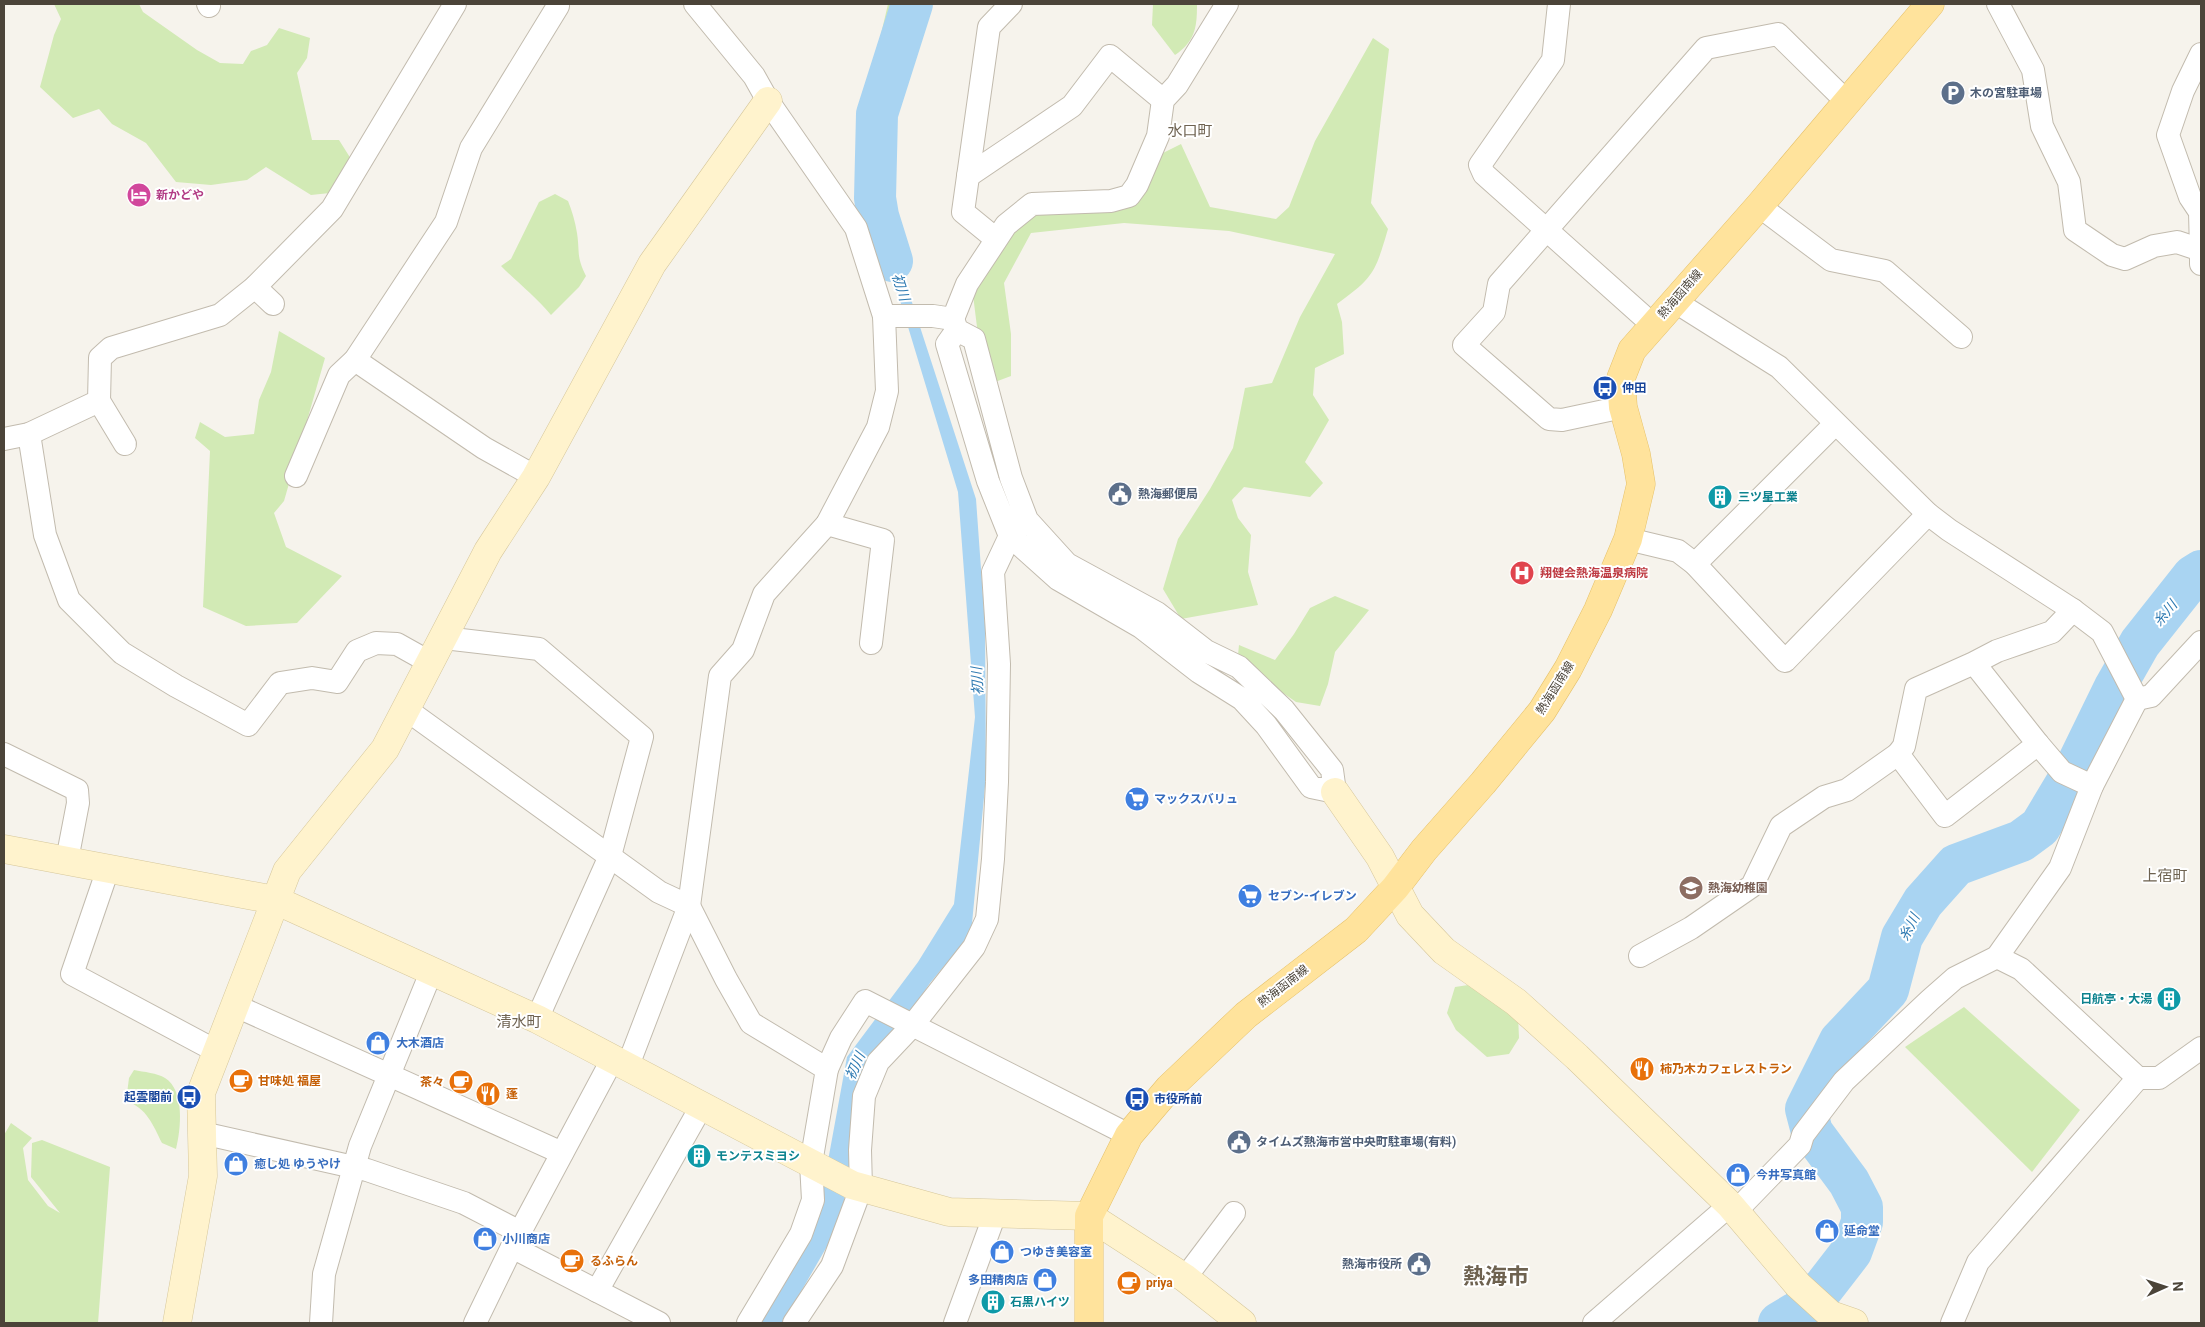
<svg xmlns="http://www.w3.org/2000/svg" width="2205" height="1327" font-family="Roboto,'Noto Sans JP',sans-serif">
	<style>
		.green { fill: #d2eab5 }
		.water { fill: #a9d4f2 }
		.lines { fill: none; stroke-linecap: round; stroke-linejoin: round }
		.river { stroke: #a9d4f2; stroke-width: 42 }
		.street-casing { stroke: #c2bbae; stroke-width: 24 }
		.secondary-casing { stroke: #d6c79b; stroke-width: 29 }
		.primary-casing { stroke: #e6c16a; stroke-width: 29 }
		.street { stroke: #fff; stroke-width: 22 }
		.secondary { stroke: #fff3cd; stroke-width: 28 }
		.primary { stroke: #ffe39c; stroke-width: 28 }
		.labels { text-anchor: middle; stroke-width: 4; stroke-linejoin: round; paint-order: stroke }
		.service-label { font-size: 12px; font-weight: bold; fill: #4e5e75; stroke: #fff; text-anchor: start }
		.hotel-label { font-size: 12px; font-weight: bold; fill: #b23c85; stroke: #fff; text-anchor: start }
		.street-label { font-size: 12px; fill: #4b4439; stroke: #fff }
		.transit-label { font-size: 12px; font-weight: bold; fill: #164399; stroke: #fff; text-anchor: start }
		.culture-label { font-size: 12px; font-weight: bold; fill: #0d838f; stroke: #fff; text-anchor: start }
		.health-label { font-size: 12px; font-weight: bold; fill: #be3a42; stroke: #fff; text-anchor: start }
		.shop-label { font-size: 12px; font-weight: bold; fill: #366cbe; stroke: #fff; text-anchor: start }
		.education-label { font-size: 12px; font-weight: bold; fill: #785e54; stroke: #fff; text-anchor: start }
		.food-label { font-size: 12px; font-weight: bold; fill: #c56008; stroke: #fff; text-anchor: start }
		.water-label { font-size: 14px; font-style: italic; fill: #2e7ab2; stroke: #fff }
		.quarter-label { font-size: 15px; fill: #6e6250; stroke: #fff }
		.town-label { font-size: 22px; font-weight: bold; fill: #6e6250; stroke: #fff }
	</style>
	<rect width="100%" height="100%" fill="#f6f3ec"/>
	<!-- green -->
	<g class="green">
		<polygon points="54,4 139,4 143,12 197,50 220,63 243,64 251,51 267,45 279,28 310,38 307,58 297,73 312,140 339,140 351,159 330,193 311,195 266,167 247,180 211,185 176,182 146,143 112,124 99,109 73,118 40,87 54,35 61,19"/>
		<polygon points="888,4 928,4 921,27 905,63 893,112 893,209 869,198 864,161 863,112"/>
		<path d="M1153,4H1197C1197,28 1195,41 1175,55L1152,25Z"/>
		<path d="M1373,38L1389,49L1371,203L1388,229C1375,273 1374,277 1337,304L1342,322L1344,354L1315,368L1313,395L1329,420L1305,462L1323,483L1310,497L1244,487L1232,500L1238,518L1251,535L1248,572L1258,605L1181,619L1163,589L1178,539L1210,489L1233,448L1245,388L1272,383L1300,317L1335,254L1229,231L1124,223L1031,233L1004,283L1011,334V376L995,382L980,351L972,287L1034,207L1126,197L1159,155L1181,144L1210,207L1276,219L1289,207L1315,141Z"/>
		<path d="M555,194L568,201C572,211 575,221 577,233C580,253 576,256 586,276L579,287L551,315C536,297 518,283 501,266L511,259L539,202Z"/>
		<polygon points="279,331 325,358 284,501 274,513 286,547 342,576 297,623 246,626 203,607 210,451 195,438 200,422 225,437 254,434 259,400 271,372"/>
		<polygon points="1335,596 1369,610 1335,652 1328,684 1320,706 1296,702 1273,686 1238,655 1239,645 1275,660 1294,634 1310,608"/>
		<polygon points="1475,984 1518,1015 1519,1038 1509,1054 1487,1057 1456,1030 1447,1013 1455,987"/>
		<polygon points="1964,1007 2080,1110 2032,1172 1905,1047"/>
		<path d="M134,1070C144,1072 157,1073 165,1078C185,1090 181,1130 176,1149L162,1143C153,1125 147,1108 126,1101L129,1078Z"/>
		<polygon points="11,1123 32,1138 23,1148 28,1180 48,1206 60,1213 31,1177 32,1143 42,1140 110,1167 98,1323 4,1323 4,1135"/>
	</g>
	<!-- water -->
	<g class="water">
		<polygon points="869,198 881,207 976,499 985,625 986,776 971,934 930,983 860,1087 841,1222 783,1323 758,1323 819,1210 847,1057 918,962 954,904 975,717 958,492"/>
		<polygon points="1814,1278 1836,1285 1810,1316 1798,1323 1762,1323 1795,1299"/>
	</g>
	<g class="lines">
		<!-- river -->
		<g class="river">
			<polyline points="892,261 878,216 875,198 877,114 912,4"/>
			<polyline points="1779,1323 1799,1311 1824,1287 1851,1252 1862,1222 1862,1207 1849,1182 1812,1132 1806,1109 1840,1041 1888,990 1902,937 1923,902 1956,865 2021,841 2040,827 2076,767 2115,687 2140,643 2193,576 2201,571"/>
		</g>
		<defs>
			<g id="street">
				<polyline points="208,4 209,6"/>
				<polyline points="1559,4 1553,60 1480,165 1484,174 1653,325"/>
				<polyline points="1998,4 2033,70 2042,126 2069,182 2075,230 2112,255 2125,259 2154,246 2177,242 2201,250 2201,264"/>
				<polyline points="968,176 1072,106 1110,56 1163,100"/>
				<polyline points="1759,206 1831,260 1885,271 1961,337"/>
				<polyline points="996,239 963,212 989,27 1011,4"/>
				<polyline points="2201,250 2200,212 2190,197 2168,135 2183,91 2201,54"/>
				<polyline points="255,287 273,304"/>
				<polyline points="1674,301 1779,367 1928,514 1949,530 2073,610 2102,632 2137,699"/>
				<polyline points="884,316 933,316 953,319 957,330 974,339 1011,478 1027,520 1067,564 1157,613 1206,651 1239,667 1284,710 1332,770 1335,792 1311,787 1266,725 1242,699 1199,672 1141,627 1058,579 1010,536 988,481 947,344 957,330"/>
				<polyline points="953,319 967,284 1006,225 1032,204 1111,201 1129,196 1137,185 1158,136 1163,100 1177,85 1227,4"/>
				<polyline points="355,360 484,448 536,477"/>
				<polyline points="99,401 125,444"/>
				<polyline points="1623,407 1562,420 1549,419 1464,345 1494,312 1499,284 1706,48 1778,34 1847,102"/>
				<polyline points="29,434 45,535 69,600 122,653 176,686 248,725 280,683 312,678 337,682 357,651 376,643 397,644 431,663"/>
				<polyline points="4,439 29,434 99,401 100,358 111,348 220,315 255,287 332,209 455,4"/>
				<polyline points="296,476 339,375 355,360 446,222 471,148 558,6"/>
				<polyline points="827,524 883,540 871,643"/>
				<polyline points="1628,539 1678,551 1695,564 1785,661 1928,514"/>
				<polyline points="1695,564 1835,424"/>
				<polyline points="444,638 539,649 642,737 610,856 537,1019"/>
				<polyline points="1974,663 1916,689 1904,746 1898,754 1945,816 2038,744 1974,663 1997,651 2052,632 2073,610"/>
				<polyline points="2137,699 2151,696 2201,642"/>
				<polyline points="407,710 659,892 689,906 726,979 751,1023 827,1069 811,1163 813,1200 801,1234 748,1323"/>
				<polyline points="2038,744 2062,772 2092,786"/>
				<polyline points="4,754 77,790 78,803 67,860"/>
				<polyline points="108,869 72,974 218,1052"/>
				<polyline points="1640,956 1691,928 1752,886 1781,826 1824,797 1847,790 1898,754"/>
				<polyline points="1997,957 2021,969 2138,1078 2159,1078 2201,1048"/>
				<polyline points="236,1006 562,1153"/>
				<polyline points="627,1068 689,906 720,676 743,650 764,594 827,524 878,427 887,391 884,316 856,228 768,101 754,76 695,4"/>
				<polyline points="827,1069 841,1038 865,1001 1129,1135"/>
				<polyline points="202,1133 367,1170 464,1203 520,1232"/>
				<polyline points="1736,1211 1800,1145 1803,1135 1844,1081 1930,1000 1955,978 1997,957 2060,868 2092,786 2137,699"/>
				<polyline points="512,1247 659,1323"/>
				<polyline points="1185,1278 1234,1213"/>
				<polyline points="597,1291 701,1107"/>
				<polyline points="321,1323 324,1274 360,1146 432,970"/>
				<polyline points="475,1323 512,1247 612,1060"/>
				<polyline points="794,1323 832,1266 861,1188 860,1150 864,1096 878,1062 912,1026 974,947 987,919 993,859 997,782 999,664 993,572 1010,536 1019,527"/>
				<polyline points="955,1323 995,1214"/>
				<polyline points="1594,1323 1730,1205"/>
				<polyline points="1952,1323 1978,1262 2138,1078"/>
			</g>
			<g id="secondary">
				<polyline points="1335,792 1380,857 1410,915 1444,951 1516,1002 1577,1057 1730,1205 1798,1285 1831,1315 1854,1323"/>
				<polyline points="4,849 275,900 537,1019 852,1185 949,1212 1089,1216 1185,1278 1242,1323"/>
				<polyline points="177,1323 203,1176 201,1093 287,871 385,749 488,551 536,477 652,264 768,101"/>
			</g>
			<polyline id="primary" points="1089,1323 1089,1216 1129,1135 1169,1088 1246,1015 1356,930 1395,888 1424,850 1483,783 1542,711 1568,669 1598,610 1628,539 1641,484 1636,454 1623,407 1621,378 1632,350 1759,206 1930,4"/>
		</defs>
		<!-- street casing -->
		<use href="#street" class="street-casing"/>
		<!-- secondary casing -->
		<use href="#secondary" class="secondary-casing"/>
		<!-- primary casing -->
		<use href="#primary" class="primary-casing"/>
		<!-- street -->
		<use href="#street" class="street"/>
		<!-- secondary -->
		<use href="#secondary" class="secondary"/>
		<!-- primary -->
		<use href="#primary" class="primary"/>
	</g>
	<!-- icons -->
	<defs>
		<symbol id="parking-disc" viewBox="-11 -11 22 22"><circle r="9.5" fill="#5c6f8a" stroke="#fff"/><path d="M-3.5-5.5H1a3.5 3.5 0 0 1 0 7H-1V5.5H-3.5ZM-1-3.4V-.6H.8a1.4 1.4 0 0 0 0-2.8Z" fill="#fff"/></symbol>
		<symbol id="hotel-disc" viewBox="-11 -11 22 22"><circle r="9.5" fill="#d1479c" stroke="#fff"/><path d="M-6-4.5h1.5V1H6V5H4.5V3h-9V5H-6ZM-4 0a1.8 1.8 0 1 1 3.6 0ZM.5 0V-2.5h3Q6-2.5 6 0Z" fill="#fff"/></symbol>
		<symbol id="bus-disc" viewBox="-11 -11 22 22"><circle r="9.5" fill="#1a4fb4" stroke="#fff"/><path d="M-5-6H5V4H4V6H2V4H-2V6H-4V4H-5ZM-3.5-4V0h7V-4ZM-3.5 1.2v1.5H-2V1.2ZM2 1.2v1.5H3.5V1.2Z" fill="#fff"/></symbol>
		<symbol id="civic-disc" viewBox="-11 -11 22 22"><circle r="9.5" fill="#5c6f8a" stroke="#fff"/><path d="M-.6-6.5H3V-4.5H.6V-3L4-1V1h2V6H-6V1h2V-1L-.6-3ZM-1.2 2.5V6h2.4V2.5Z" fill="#fff"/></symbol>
		<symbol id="building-disc" viewBox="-11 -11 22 22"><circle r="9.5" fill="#0f9aa8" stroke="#fff"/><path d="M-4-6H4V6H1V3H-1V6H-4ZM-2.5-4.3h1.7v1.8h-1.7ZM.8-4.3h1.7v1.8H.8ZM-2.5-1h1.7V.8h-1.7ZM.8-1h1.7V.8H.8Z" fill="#fff"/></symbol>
		<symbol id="hospital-disc" viewBox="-11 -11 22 22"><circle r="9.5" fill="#e0444e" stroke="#fff"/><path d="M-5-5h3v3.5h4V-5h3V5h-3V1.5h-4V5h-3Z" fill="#fff"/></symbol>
		<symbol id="supermarket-disc" viewBox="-11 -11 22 22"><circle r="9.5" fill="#3f7fe0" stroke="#fff"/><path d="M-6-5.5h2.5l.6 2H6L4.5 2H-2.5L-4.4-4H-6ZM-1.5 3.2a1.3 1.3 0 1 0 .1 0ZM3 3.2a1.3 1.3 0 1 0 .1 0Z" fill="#fff"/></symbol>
		<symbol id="school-disc" viewBox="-11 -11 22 22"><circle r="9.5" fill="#8d6e63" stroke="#fff"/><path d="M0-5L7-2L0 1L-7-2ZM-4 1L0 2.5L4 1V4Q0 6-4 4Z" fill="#fff"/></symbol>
		<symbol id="shop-disc" viewBox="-11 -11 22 22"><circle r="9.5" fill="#3f7fe0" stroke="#fff"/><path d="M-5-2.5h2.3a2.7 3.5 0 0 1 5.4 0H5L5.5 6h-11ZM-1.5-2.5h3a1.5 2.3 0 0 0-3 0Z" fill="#fff"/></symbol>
		<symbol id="restaurant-disc" viewBox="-11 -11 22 22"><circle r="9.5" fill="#e8710a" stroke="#fff"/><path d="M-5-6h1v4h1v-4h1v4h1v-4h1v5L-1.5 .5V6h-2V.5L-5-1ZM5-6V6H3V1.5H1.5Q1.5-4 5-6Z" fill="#fff"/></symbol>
		<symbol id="cafe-disc" viewBox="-11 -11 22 22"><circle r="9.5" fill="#e8710a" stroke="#fff"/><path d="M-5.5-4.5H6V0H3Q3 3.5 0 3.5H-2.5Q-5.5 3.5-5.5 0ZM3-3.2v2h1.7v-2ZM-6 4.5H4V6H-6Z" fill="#fff"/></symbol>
	</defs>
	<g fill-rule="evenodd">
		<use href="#parking-disc" x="1939" y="79" width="28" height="28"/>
		<use href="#hotel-disc" x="125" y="181" width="28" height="28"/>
		<use href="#bus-disc" x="1591" y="374" width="28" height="28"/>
		<use href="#civic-disc" x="1106" y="480" width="28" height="28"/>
		<use href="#building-disc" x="1706" y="483" width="28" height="28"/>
		<use href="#hospital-disc" x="1508" y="559" width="28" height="28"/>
		<use href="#supermarket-disc" x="1123" y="785" width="28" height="28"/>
		<use href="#school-disc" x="1677" y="874" width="28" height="28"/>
		<use href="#supermarket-disc" x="1236" y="882" width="28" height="28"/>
		<use href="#building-disc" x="2155" y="985" width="28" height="28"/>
		<use href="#shop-disc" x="364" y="1029" width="28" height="28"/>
		<use href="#restaurant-disc" x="1628" y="1055" width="28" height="28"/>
		<use href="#cafe-disc" x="227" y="1067" width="28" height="28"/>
		<use href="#cafe-disc" x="447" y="1068" width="28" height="28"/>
		<use href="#restaurant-disc" x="474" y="1080" width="28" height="28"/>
		<use href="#bus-disc" x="175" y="1083" width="28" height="28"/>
		<use href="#bus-disc" x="1123" y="1085" width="28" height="28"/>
		<use href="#civic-disc" x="1225" y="1128" width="28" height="28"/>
		<use href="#building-disc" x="685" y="1142" width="28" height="28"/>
		<use href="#shop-disc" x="222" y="1150" width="28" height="28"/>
		<use href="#shop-disc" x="1724" y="1161" width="28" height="28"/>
		<use href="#shop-disc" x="1813" y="1217" width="28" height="28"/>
		<use href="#shop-disc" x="471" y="1225" width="28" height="28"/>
		<use href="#shop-disc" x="988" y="1238" width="28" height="28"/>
		<use href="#cafe-disc" x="558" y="1247" width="28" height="28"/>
		<use href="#civic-disc" x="1405" y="1250" width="28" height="28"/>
		<use href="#shop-disc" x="1031" y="1266" width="28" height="28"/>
		<use href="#cafe-disc" x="1115" y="1269" width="28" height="28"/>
		<use href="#building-disc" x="979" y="1288" width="28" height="28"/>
	</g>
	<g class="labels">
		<!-- service labels -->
		<g class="service-label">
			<text x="1970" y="97">木の宮駐車場</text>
			<text x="1138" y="498">熱海郵便局</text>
			<text x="1256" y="1146">タイムズ熱海市営中央町駐車場(有料)</text>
			<text x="1402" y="1268" text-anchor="end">熱海市役所</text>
		</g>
		<!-- hotel labels -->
		<g class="hotel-label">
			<text x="156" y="199">新かどや</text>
		</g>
		<!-- street labels -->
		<g class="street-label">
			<text transform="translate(1680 294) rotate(-49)" y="4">熱海函南線</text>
			<text transform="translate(1555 688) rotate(-58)" y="4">熱海函南線</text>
			<text transform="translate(1283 986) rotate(-38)" y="4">熱海函南線</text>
		</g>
		<!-- transit labels -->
		<g class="transit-label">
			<text x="1622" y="392">仲田</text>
			<text x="172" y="1101" text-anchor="end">起雲閣前</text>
			<text x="1154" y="1103">市役所前</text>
		</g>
		<!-- culture labels -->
		<g class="culture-label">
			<text x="1738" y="501">三ツ星工業</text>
			<text x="2152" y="1003" text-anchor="end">日航亭・大湯</text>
			<text x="716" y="1160">モンテスミヨシ</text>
			<text x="1010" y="1306">石黒ハイツ</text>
		</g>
		<!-- health labels -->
		<g class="health-label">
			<text x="1540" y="577">翔健会熱海温泉病院</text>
		</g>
		<!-- shop labels -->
		<g class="shop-label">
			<text x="1154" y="803">マックスバリュ</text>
			<text x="1268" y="900">セブン-イレブン</text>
			<text x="396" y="1047">大木酒店</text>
			<text x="254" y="1168">癒し処 ゆうやけ</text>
			<text x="1756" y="1179">今井写真館</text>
			<text x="1844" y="1235">延命堂</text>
			<text x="502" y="1243">小川商店</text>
			<text x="1020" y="1256">つゆき美容室</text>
			<text x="1028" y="1284" text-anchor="end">多田精肉店</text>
		</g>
		<!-- education labels -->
		<g class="education-label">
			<text x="1708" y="892">熱海幼稚園</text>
		</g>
		<!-- food labels -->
		<g class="food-label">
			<text x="1660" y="1073">柿乃木カフェレストラン</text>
			<text x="258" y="1085">甘味処 福屋</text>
			<text x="444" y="1086" text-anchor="end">茶々</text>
			<text x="506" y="1098">蓬</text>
			<text x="590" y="1265">るふらん</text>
			<text x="1146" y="1287">priya</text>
		</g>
		<!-- water labels -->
		<g class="water-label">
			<text transform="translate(901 287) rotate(72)" y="5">初川</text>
			<text transform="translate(2165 613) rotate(-50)" y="5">糸川</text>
			<text transform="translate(977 681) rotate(-93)" y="5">初川</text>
			<text transform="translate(1909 927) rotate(-63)" y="5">糸川</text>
			<text transform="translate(855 1066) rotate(-66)" y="5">初川</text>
		</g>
		<!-- quarter labels -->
		<g class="quarter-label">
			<text x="1190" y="136">水口町</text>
			<text x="2165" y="881">上宿町</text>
			<text x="519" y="1027">清水町</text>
		</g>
		<!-- town labels -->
		<g class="town-label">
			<text x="1496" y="1284">熱海市</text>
		</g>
	</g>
	<!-- border -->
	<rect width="2205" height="1327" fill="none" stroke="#4b4439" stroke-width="10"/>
	<!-- north arrow -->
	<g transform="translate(2165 1287) rotate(87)" stroke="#ffffff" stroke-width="4" paint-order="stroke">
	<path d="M0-4L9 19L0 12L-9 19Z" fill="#4b4439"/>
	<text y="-8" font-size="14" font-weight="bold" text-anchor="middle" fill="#4b4439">N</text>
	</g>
</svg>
